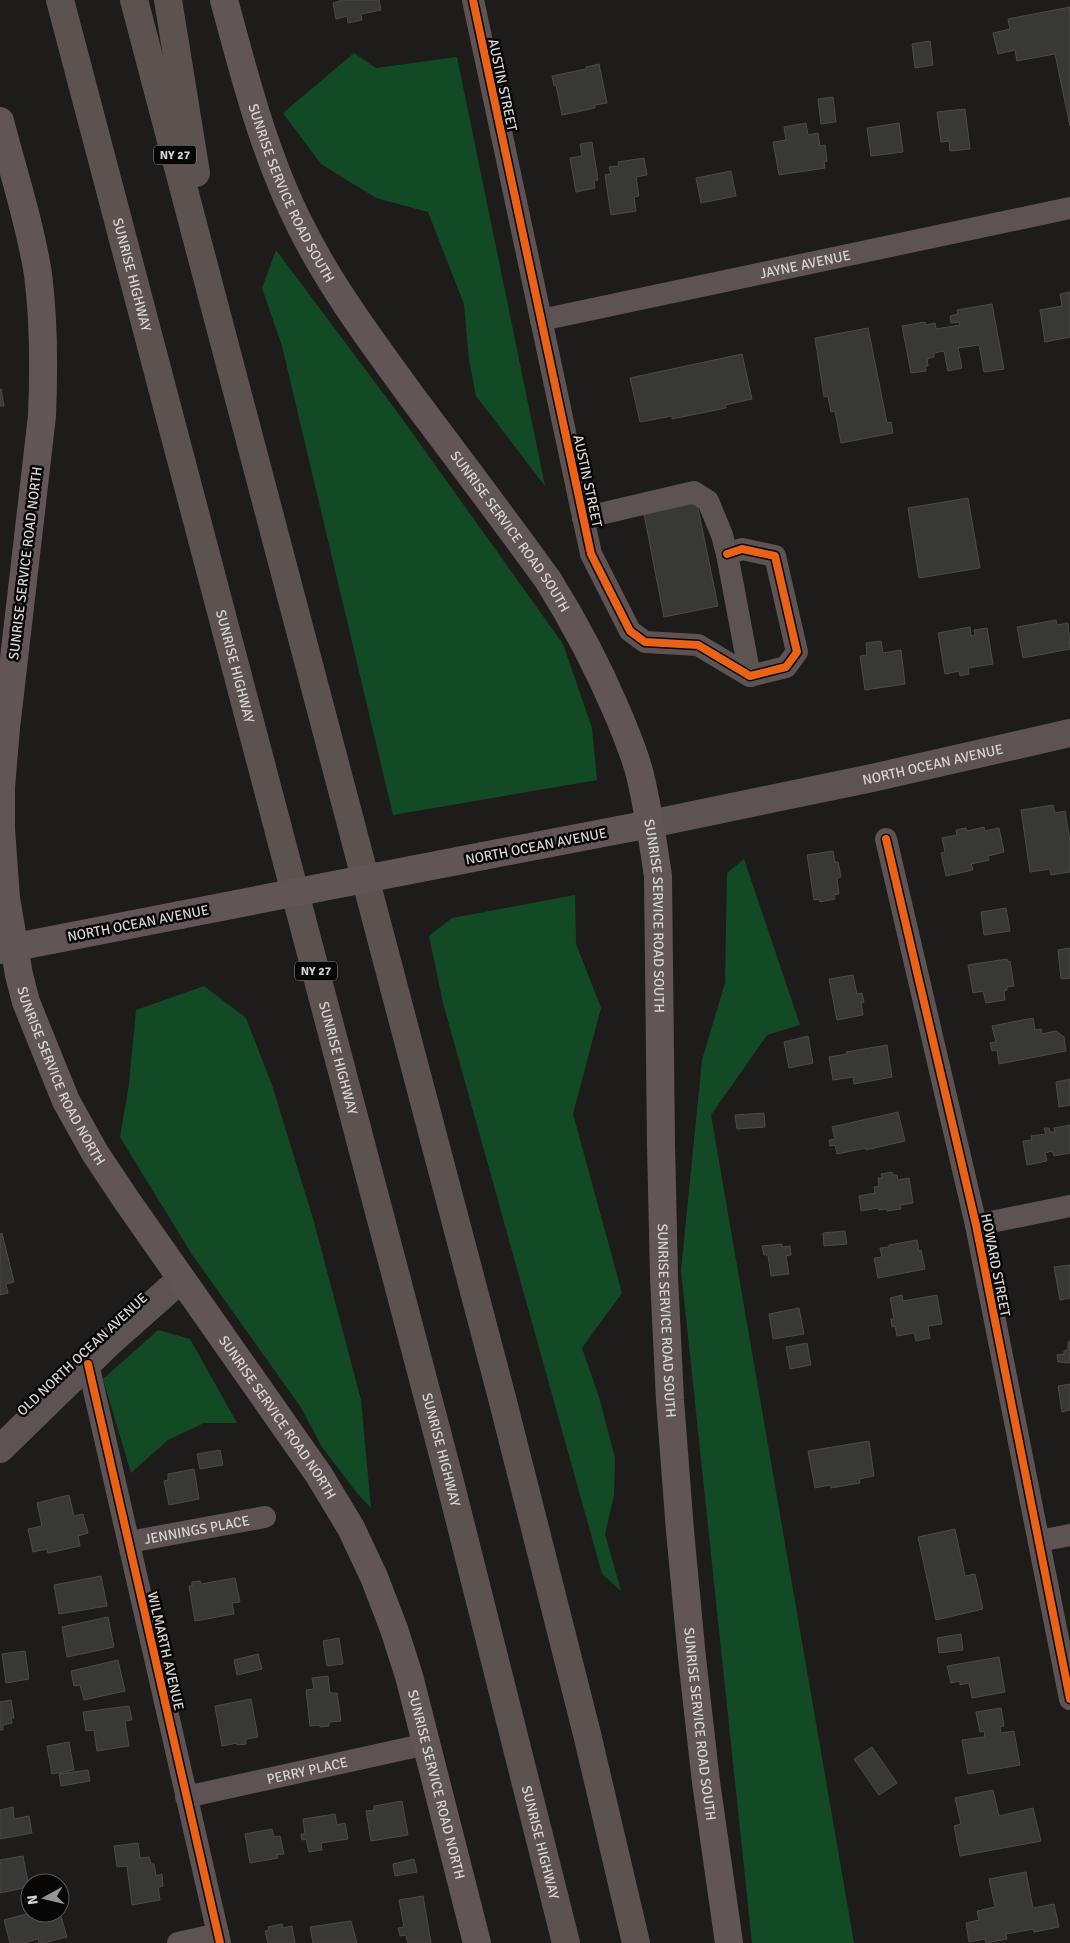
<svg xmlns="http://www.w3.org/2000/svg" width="1070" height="1943" font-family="Signika,sans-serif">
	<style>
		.green { fill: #134a26 }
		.building { fill: #383836; stroke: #4d4b4a }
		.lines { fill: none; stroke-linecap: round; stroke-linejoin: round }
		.minor { stroke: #5e5353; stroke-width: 22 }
		.tertiary { stroke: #5e5353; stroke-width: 28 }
		.secondary { stroke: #615655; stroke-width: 28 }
		.motorway { stroke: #5c5250; stroke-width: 28 }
		.secondary-bridge { stroke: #615655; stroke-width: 28 }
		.cycleway-casing { stroke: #080706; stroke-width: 11 }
		.cycleway { stroke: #ea6118; stroke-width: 8 }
		.labels { text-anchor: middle; stroke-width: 5; stroke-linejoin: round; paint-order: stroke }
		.shield { fill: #080706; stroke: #989796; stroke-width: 1 }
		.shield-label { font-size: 12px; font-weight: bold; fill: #d6d5d3 }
		.street-label { font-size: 14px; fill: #d6d5d3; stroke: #080706 }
	</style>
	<rect width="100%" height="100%" fill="#1d1c1a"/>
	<!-- green -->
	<g class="green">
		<polygon points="354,53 376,68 457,57 545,486 476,396 469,360 464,304 428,212 376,198 321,164 283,113"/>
		<polygon points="276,250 398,413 563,644 592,728 597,780 393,815 282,346 262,288"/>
		<polygon points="744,859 800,1025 767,1035 711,1115 854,1943 752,1943 681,1270 702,1060 725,983 727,873"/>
		<polygon points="575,895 576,944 601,1008 573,1114 622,1293 582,1348 599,1397 615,1458 614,1495 605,1534 621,1591 602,1574 443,1003 429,936 452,918"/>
		<polygon points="204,986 246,1018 273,1088 314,1222 361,1400 371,1508 357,1493 322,1447 300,1406 191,1253 120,1137 129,1084 136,1010"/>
		<polygon points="158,1330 190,1339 237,1423 204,1423 168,1440 131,1473 103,1379"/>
	</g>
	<!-- building -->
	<g class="building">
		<polygon points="343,0 379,0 381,10 361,14 362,20 348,23 347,16 336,19 333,3"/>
		<polygon points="1070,7 1070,126 1055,54 1017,61 1015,50 998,54 993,33 1010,29 1008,19"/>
		<polygon points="930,41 933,65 915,68 912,44"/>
		<polygon points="599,64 607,103 595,105 595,108 562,115 556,85 554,86 552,76 586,69 586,67"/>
		<polygon points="833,97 836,122 821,124 818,99"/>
		<polygon points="965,109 970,149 950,151 949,141 941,142 937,112"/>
		<polygon points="806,123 808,135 818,133 820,146 825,145 827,161 824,162 825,168 779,175 773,142 786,140 784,127"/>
		<polygon points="899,123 903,152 871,156 867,128"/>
		<polygon points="592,142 598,180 594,181 595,188 576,192 570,158 582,156 580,144"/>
		<polygon points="644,158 647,175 636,177 639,196 634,197 636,211 611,215 605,175 611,174 609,167 619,166 618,162"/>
		<polygon points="731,171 736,196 701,203 696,178"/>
		<polygon points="1070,292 1070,337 1045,342 1040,310 1062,306 1060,294"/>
		<polygon points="992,304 1004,369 984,372 979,345 958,348 962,368 948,371 944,351 934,353 934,357 927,359 928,366 925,366 926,371 911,373 902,326 925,322 926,325 935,323 936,329 960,325 959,322 951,323 950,316 958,314 957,310"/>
		<polygon points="868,328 887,423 891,422 893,433 841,443 835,411 831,412 828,396 824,397 815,338"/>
		<polygon points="742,354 752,399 725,405 726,408 672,419 672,416 640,422 630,378"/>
		<polygon points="1,389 4,406 0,406 0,390"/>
		<polygon points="968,498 980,568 919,578 908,508"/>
		<polygon points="697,503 718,606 664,617 644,514"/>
		<polygon points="1056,620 1057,625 1068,623 1070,649 1023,658 1017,627"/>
		<polygon points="970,627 971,636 975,635 974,630 987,628 993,664 968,668 969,674 960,676 959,671 945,674 938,633"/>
		<polygon points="881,641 883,653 901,650 905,684 865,690 860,656 867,655 866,643"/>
		<polygon points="1053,805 1055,813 1065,811 1070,841 1070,872 1051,875 1050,869 1030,872 1021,810"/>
		<polygon points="984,827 985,831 999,828 1004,852 988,856 989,860 971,864 973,870 946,876 941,853 945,852 942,838 957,835 956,830 966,828 967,831"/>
		<polygon points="833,851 835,862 838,862 841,877 837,878 839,894 834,895 835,899 820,902 819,899 814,900 807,855"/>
		<polygon points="1006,908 1010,931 984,935 981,912"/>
		<polygon points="1070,948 1070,978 1061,979 1058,950"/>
		<polygon points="1007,959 1008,962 1010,961 1014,986 1007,987 1007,990 1004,991 1005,1000 986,1003 983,991 973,993 968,965"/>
		<polygon points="853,975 857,994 862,993 864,1002 861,1003 863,1015 837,1020 829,979"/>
		<polygon points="1033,1018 1035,1030 1041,1029 1042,1034 1056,1031 1064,1037 1066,1051 999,1064 997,1050 992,1051 990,1043 996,1042 992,1026"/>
		<polygon points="808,1036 813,1063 789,1068 784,1042"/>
		<polygon points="887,1045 892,1077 854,1084 853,1077 833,1080 829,1057 847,1054 846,1052"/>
		<polygon points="1070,1079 1070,1105 1059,1107 1056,1082"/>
		<polygon points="898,1112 905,1141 866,1150 866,1148 837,1154 835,1145 830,1146 829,1140 835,1139 832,1127"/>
		<polygon points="764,1113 765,1127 737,1129 735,1115"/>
		<polygon points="1070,1125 1070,1153 1054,1156 1052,1151 1045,1153 1047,1161 1027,1165 1023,1141 1032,1140 1031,1136 1046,1134 1044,1128 1049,1128 1050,1132 1055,1132 1054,1128"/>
		<polygon points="892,1172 892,1175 897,1175 898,1180 909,1178 913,1203 900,1205 901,1209 887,1211 887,1209 879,1210 878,1208 861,1211 859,1196 875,1193 874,1187 879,1186 878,1178 882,1178 881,1174"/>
		<polygon points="845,1231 847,1244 824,1246 823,1233"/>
		<polygon points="2,1233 14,1282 6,1284 8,1293 0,1295 0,1234"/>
		<polygon points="917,1240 919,1251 921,1250 925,1269 878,1278 874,1258 882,1257 880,1248 889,1247 889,1245"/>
		<polygon points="782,1244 782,1247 790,1246 791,1255 786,1256 789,1274 771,1276 768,1255 764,1255 762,1246"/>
		<polygon points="1070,1265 1070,1298 1060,1300 1054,1267"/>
		<polygon points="902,1295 903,1301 937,1295 942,1324 928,1326 930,1338 916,1341 914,1333 897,1336 895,1326 892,1327 891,1319 894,1319 890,1298"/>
		<polygon points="799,1308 804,1334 773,1339 769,1314"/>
		<polygon points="1070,1341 1070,1363 1058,1362 1057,1355 1064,1354 1064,1351 1068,1350 1068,1342"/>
		<polygon points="807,1343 811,1365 790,1369 786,1347"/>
		<polygon points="1070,1384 1070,1410 1062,1412 1058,1386"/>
		<polygon points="869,1441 874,1476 859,1479 860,1483 831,1488 830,1485 815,1488 808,1451"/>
		<polygon points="220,1450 223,1465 200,1469 197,1454"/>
		<polygon points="194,1469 199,1499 169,1505 164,1481 168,1480 168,1474"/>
		<polygon points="69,1495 74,1516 83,1514 88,1533 78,1536 80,1546 48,1553 47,1549 33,1552 28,1529 42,1526 37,1503"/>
		<polygon points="955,1529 965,1576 975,1574 983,1609 936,1620 918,1537"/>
		<polygon points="101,1576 107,1606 59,1614 54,1585"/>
		<polygon points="235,1578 240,1602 232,1603 234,1614 195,1621 189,1586 192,1586 192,1582 200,1581 201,1584"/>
		<polygon points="108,1617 114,1647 67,1657 62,1627"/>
		<polygon points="961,1634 963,1650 939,1653 937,1638"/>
		<polygon points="339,1638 343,1664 327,1666 323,1641"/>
		<polygon points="25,1651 29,1679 6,1683 2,1654"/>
		<polygon points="258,1654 262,1669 237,1675 234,1660"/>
		<polygon points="999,1657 1005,1692 972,1698 969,1683 960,1685 960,1681 951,1683 947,1666"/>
		<polygon points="118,1660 125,1691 84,1700 80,1685 74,1686 71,1671"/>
		<polygon points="328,1676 330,1693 337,1693 341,1721 329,1722 329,1726 320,1727 320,1725 310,1726 306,1690 314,1689 312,1678"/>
		<polygon points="251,1699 258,1737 246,1739 246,1744 237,1745 237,1743 222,1746 215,1706"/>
		<polygon points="11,1700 14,1718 11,1718 12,1723 3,1725 3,1730 0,1730 0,1702"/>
		<polygon points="129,1706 132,1720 125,1721 129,1746 97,1751 94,1730 86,1731 83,1712"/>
		<polygon points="1001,1708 1004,1726 1000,1727 1001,1733 1014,1731 1020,1765 968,1774 962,1740 985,1737 984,1731 980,1732 976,1712"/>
		<polygon points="69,1742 74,1770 52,1774 47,1746"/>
		<polygon points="872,1747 897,1783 879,1795 854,1759"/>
		<polygon points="88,1770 90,1781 61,1786 59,1774"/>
		<polygon points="993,1790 999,1816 1033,1808 1041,1841 960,1856 954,1826 961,1824 955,1798"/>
		<polygon points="402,1801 408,1835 371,1841 366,1811 374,1810 374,1806"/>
		<polygon points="13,1807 14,1819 29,1816 32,1833 0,1839 0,1810"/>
		<polygon points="335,1814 337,1825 345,1823 348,1839 321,1843 322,1850 309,1852 306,1839 302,1840 301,1834 305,1834 303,1819"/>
		<polygon points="272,1829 274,1837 280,1836 284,1854 277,1855 278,1858 250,1863 245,1834"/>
		<polygon points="138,1843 140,1858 149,1857 151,1864 154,1864 156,1876 162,1874 163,1886 158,1887 160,1900 132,1905 127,1866 117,1867 114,1846"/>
		<polygon points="23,1856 29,1887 0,1893 0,1860"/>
		<polygon points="414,1859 417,1872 395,1876 393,1864"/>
		<polygon points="1026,1872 1033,1908 1054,1904 1059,1927 1034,1932 1033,1929 1006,1934 1007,1939 986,1943 985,1939 969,1942 966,1923 979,1920 977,1911 995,1907 989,1879"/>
		<polygon points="423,1896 431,1943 408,1943 406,1935 400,1936 398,1928 404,1927 399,1900"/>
		<polygon points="30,1913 48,1913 49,1916 60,1913 67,1937 43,1943 39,1943 38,1939 23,1943 10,1943 4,1920"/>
		<polygon points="351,1921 357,1943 313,1943 310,1927"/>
		<polygon points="282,1924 283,1928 292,1926 295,1943 268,1943 265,1931 269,1930 268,1927"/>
	</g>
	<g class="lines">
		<!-- minor -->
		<g class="minor">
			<polyline points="473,0 591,554 630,631 645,642 698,645 750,676 786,667 797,652 775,556 742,549 727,554"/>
			<path id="s1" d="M541,320L1070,208"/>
			<polyline points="583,518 694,492 708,501 722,535 727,554 750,676"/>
			<polyline points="886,839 976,1225 1070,1699"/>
			<polyline points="976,1225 1070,1206"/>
			<polyline points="88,1364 220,1943"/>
			<polyline points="1039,1541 1070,1535"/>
			<path id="s2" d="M129,1542L265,1517"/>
			<path id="s3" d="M186,1797L427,1744"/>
			<polyline points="178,1943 218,1934"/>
		</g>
		<!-- tertiary -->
		<g class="tertiary">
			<path id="s4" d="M650,824L872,778L1070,733"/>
			<polyline points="0,1449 110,1342 181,1279"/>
		</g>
		<!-- secondary -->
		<g class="secondary">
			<path id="s5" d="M224,0C245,78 265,157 302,229C332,289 373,343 412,397C458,458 503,518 548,580C575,623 598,667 618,714C626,734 635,754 640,775C648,808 653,842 658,876L661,1144L664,1277L670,1400L680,1531L692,1658L706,1782L729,1943"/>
			<path id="s6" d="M0,121C13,172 30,223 38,274C44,321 44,369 42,416L6,728L1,787V829L6,898L19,975L26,1002L66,1101L95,1153L127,1201L319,1475L351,1528L374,1577L394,1629L409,1676L477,1943"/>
			<polyline points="483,856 650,824"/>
			<polyline points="0,950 180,915"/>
		</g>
		<!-- motorway -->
		<g class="motorway">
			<path id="s7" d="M60,0L448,1474L566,1943"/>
			<polyline points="134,0 501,1394 587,1734 636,1943"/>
			<polyline points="168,0 196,173"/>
		</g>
		<!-- secondary-bridge -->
		<polyline class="secondary-bridge" points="180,915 483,856"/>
		<defs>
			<g id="cycleway">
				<polyline points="473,0 591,554 630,631 645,642 698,645 750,676 786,667 797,652 775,556 742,549 727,554"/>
				<polyline points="886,839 976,1225 1070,1699"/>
				<polyline points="88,1364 220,1943"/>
			</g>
		</defs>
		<!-- cycleway casing -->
		<use href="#cycleway" class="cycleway-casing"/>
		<!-- cycleway -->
		<use href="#cycleway" class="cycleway"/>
	</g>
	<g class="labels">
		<!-- shield labels -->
		<g class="shield">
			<rect x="154" y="145.5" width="42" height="19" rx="4"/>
			<rect x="295" y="961.5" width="42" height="19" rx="4"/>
		</g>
		<g class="shield-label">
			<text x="175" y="159">NY 27</text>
			<text x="316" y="975">NY 27</text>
		</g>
		<!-- street labels -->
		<g class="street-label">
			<text transform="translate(503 85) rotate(78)" y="5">AUSTIN STREET</text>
			<text dy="5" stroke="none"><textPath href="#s5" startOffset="205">SUNRISE SERVICE ROAD SOUTH</textPath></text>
			<text dy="5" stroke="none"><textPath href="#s1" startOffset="270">JAYNE AVENUE</textPath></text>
			<text dy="5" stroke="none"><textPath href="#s7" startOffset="284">SUNRISE HIGHWAY</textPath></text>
			<text transform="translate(588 481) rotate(78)" y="5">AUSTIN STREET</text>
			<text dy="5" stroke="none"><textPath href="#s5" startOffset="610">SUNRISE SERVICE ROAD SOUTH</textPath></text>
			<text transform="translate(25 563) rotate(-83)" y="5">SUNRISE SERVICE ROAD NORTH</text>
			<text dy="5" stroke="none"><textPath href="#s7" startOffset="689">SUNRISE HIGHWAY</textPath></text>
			<text dy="5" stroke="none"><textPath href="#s4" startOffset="289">NORTH OCEAN AVENUE</textPath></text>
			<text transform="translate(536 846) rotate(-11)" y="5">NORTH OCEAN AVENUE</text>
			<text dy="5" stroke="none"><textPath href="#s5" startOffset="1030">SUNRISE SERVICE ROAD SOUTH</textPath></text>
			<text transform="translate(138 923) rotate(-11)" y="5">NORTH OCEAN AVENUE</text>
			<text dy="5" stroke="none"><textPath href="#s7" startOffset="1094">SUNRISE HIGHWAY</textPath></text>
			<text dy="5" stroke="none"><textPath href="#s6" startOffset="972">SUNRISE SERVICE ROAD NORTH</textPath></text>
			<text transform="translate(996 1265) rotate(79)" y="5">HOWARD STREET</text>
			<text dy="5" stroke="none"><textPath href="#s5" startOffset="1435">SUNRISE SERVICE ROAD SOUTH</textPath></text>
			<text transform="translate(82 1354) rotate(-43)" y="5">OLD NORTH OCEAN AVENUE</text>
			<text dy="5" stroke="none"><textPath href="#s6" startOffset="1378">SUNRISE SERVICE ROAD NORTH</textPath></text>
			<text dy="5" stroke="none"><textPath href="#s7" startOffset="1499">SUNRISE HIGHWAY</textPath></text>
			<text dy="5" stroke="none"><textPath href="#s2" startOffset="69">JENNINGS PLACE</textPath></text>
			<text transform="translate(166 1651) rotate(77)" y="5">WILMARTH AVENUE</text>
			<text dy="5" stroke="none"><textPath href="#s5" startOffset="1840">SUNRISE SERVICE ROAD SOUTH</textPath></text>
			<text dy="5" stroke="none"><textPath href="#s3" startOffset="124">PERRY PLACE</textPath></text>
			<text dy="5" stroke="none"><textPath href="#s6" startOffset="1782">SUNRISE SERVICE ROAD NORTH</textPath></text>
			<text dy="5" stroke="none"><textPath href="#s7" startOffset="1904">SUNRISE HIGHWAY</textPath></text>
		</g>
	</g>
	<!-- north arrow -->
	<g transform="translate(45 1898) rotate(262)"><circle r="24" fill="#080706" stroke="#5a5958"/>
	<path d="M0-4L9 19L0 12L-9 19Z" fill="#959492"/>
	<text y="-8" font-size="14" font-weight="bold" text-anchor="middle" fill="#d6d5d3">N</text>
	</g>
</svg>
